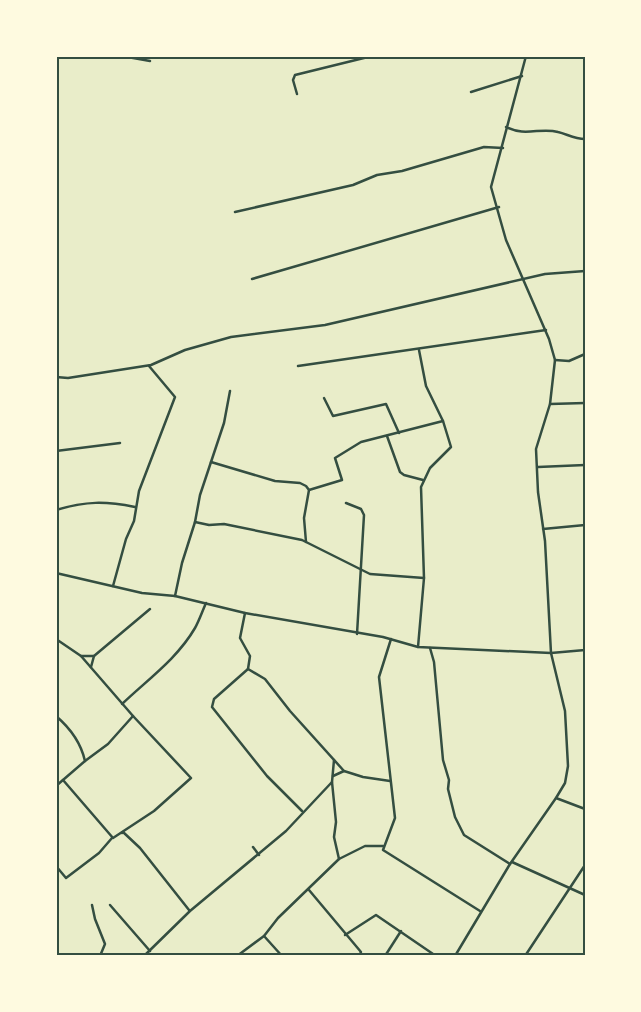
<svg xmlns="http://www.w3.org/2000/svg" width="641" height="1012" font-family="Signika,sans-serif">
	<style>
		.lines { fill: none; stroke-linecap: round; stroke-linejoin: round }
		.minor { stroke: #344e41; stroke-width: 2.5 }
		.tertiary { stroke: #344e41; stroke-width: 2.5 }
		.neatline { fill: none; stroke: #344e41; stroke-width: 2 }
	</style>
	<rect width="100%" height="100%" fill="#e9edc9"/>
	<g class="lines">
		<!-- minor -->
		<g class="minor">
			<polyline points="122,56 150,61"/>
			<polyline points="471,92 522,76"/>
			<polyline points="297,94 293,80 295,75 372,56"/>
			<path d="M506,127C525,137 541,127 558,132C567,134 574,139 585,139"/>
			<polyline points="235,212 353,185 377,175 402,171 484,147 503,148"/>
			<polyline points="252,279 499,207"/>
			<polyline points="555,360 569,361 585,354"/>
			<polyline points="298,366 546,330"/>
			<polyline points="324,398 333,416 386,404 399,433"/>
			<polyline points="550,404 585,403"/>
			<polyline points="387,436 400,472 404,475 423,480"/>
			<polyline points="56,451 120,443"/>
			<polyline points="211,462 275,481 300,483 306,486 309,490 304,518 306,542"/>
			<polyline points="538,467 585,465"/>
			<polyline points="309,490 342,480 335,458 361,442 443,421"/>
			<polyline points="346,503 361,509 364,515 357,634"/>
			<path d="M56,510C86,501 105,501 135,507"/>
			<polyline points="195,522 209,525 224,524 302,540 370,574 424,578"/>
			<polyline points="543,529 585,525"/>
			<polyline points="56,541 56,544"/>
			<polyline points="113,586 126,539 134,521 139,491 175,397 149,366"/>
			<polyline points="175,596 182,563 195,522 200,495 224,423 230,391"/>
			<polyline points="245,613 240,638 250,656 248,669 265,679 290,711 344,771 363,777 390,781"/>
			<polyline points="56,639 81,656 133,716 108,744 85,761"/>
			<polyline points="391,639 379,677 395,818 383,850 480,911"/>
			<polyline points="418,647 424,578 421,487 430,468 451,447 443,421 426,386 419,350"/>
			<polyline points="430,648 434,662 443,760 449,780 448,789 455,817 464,835 510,864"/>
			<polyline points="81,656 94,656"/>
			<polyline points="91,667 94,656 150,609"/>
			<polyline points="248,669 214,699 212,707 267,776 302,811"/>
			<path d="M122,704C147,680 177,659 195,628C199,621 202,612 206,603"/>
			<path d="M56,716C70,728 81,743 85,761L56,786"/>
			<polyline points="333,776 344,771"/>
			<polyline points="63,780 113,838 154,811 191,778 133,716"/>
			<polyline points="332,782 336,822 334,837 339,859"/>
			<polyline points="556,798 585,809"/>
			<polyline points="122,833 123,832 140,848 189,910"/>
			<polyline points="585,843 585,854"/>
			<polyline points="253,847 259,855"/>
			<polyline points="512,862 585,895"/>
			<polyline points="56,866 66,878 99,853 112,838"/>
			<polyline points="309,890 361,952 359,956"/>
			<polyline points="92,905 95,919 105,944 100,956"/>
			<polyline points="110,905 150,951"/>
			<polyline points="345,935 376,915 436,956"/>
			<polyline points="144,956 190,911 286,831 332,782 334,760"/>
			<polyline points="237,956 264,936"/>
			<polyline points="282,956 264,936 278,918 339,859 365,846 383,846"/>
			<polyline points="385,956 401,931"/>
			<polyline points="455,956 510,864 556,798 565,783 568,766 565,711 551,653 545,541 538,492 536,449 550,404 555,360 549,339 506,240 491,187 526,56"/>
			<polyline points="525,956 585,865"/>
		</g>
		<!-- tertiary -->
		<g class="tertiary">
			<polyline points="56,377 68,378 151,365 185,350 231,337 325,325 545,274 585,271"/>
			<polyline points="56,573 142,593 175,596 245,613 383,637 418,647 551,653 585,650"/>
		</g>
	</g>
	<!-- border -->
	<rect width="641" height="1012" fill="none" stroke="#fefae0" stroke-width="115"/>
	<rect x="58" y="58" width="526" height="896" class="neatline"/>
</svg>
